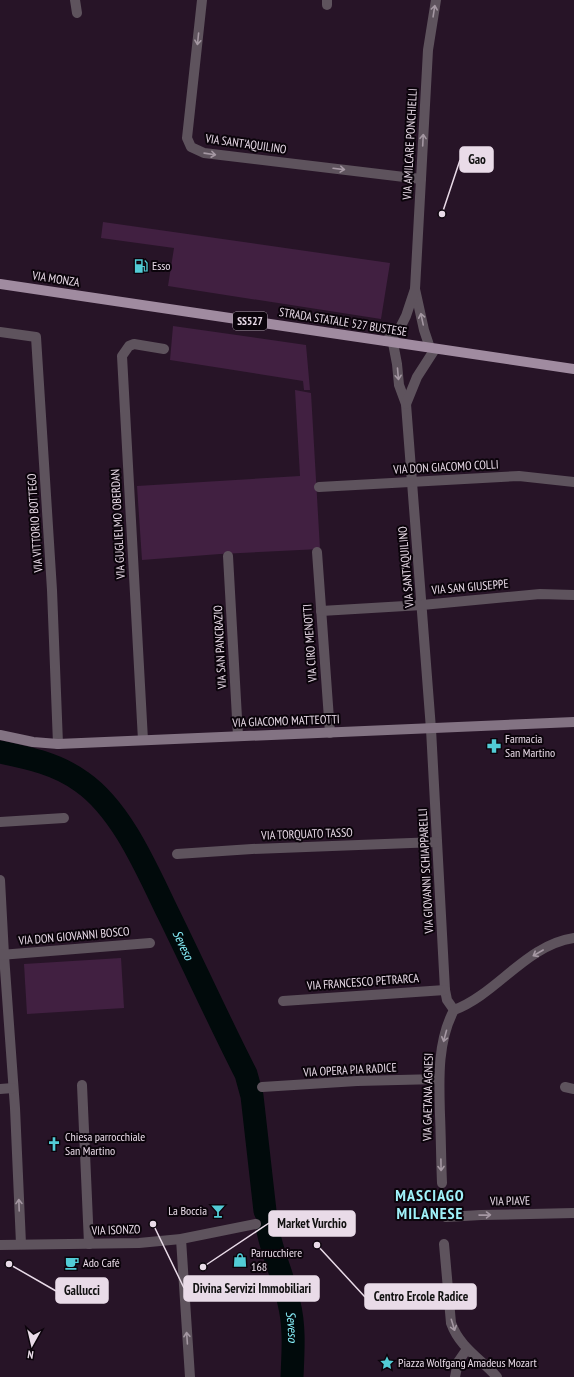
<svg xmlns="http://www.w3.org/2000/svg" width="574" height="1377" font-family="'PT Sans Narrow',sans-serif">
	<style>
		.green { fill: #412041 }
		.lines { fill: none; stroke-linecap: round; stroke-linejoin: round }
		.river { stroke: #010a0b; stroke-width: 23 }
		.street { stroke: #5e535d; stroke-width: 10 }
		.secondary { stroke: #837383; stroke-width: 10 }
		.primary { stroke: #a08ba0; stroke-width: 10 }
		.oneway { stroke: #a497a2 }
		.labels { text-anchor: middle; stroke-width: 4; stroke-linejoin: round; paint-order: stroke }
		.shield { fill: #0b040b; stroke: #a69aa6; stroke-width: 1 }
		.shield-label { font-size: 11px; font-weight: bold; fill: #e9dbe8 }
		.street-label { font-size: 12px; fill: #e9dbe8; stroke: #0b040b }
		.poi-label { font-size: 12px; fill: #e9dbe8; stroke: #0b040b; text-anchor: start }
		.water-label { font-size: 13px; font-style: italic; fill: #87f0fa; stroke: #0b040b }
		.district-label { font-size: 16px; font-weight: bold; letter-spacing: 1px; fill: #a0f2fa; stroke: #0b040b }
		.leader { fill: none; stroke: #e9dbe8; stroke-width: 1.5 }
		.callout-dot { fill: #e9dbe8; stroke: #0b040b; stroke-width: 1.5 }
		.callout { fill: #e9dbe8; stroke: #e9dbe8; stroke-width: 1.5 }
		.callout-label { font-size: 13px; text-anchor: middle; font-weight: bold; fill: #111 }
	</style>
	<rect width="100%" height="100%" fill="#271427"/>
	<!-- green -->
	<g class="green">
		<polygon points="103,222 390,263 381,319 168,286 174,248 101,238"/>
		<polygon points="173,326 306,345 310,390 304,390 303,381 170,360"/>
		<polygon points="295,390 311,393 320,549 220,554 142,560 137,486 300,476"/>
		<polygon points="121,958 124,1008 27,1014 24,964"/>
	</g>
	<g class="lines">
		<!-- river -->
		<g class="river">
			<path id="s1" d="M0,752C29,758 58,764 82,782C122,810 147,870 168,913C194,966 219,1021 246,1074L252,1096L265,1211"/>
			<path id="s2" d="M268,1231C273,1256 284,1278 289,1303C295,1327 293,1352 292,1377"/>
		</g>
		<!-- street -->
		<g class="street">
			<polyline points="75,0 77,13"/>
			<polyline points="202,0 187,138 191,147 204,153 421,179"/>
			<polyline points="327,5 327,0"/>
			<polyline points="415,289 424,330 430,348"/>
			<polyline points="0,332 36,337 52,590 58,744"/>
			<polyline points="385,341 398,332 406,316 415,289 428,50 436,0"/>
			<polyline points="393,343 397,364 399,385 406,404 431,729 445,990 447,1000 454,1010"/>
			<polyline points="406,404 417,377 435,349"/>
			<polyline points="319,487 519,476 574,482"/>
			<polyline points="317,552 330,733"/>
			<polyline points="228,556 238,736"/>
			<polyline points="321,611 422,605 540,594 574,595"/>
			<polyline points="143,740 122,356 129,346 134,344 164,349"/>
			<polyline points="0,822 64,818"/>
			<polyline points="177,854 252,849 437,842"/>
			<polyline points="0,880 4,955 15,1108 21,1244"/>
			<polyline points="0,955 150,943"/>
			<polyline points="283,1001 445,990"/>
			<polyline points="82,1085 89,1244"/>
			<polyline points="262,1087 357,1081 439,1079"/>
			<polyline points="565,1087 574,1089"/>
			<polyline points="0,1089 13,1088"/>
			<path d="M442,1183C441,1160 441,1138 440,1115C439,1080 437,1042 454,1010C497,994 526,945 574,938"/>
			<polyline points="446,1217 481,1215 574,1213"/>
			<polyline points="181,1239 190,1377"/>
			<path d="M444,1244L451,1323C460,1348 481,1359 497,1377"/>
			<polyline points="0,1245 139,1243 181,1239 256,1224"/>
			<polyline points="455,1377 458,1362 467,1349"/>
		</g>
		<!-- secondary -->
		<polyline class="secondary" points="0,735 33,742 58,744 574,722"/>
		<!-- primary -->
		<polyline class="primary" points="0,284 574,369"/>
	</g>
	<!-- one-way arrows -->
	<defs><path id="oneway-shaft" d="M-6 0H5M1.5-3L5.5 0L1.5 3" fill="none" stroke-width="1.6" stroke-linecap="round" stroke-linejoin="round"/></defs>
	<g class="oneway">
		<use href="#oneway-shaft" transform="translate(434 11) rotate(-81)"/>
		<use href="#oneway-shaft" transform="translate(198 39) rotate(96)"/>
		<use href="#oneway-shaft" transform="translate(423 140) rotate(-87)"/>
		<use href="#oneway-shaft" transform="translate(210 154) rotate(8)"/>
		<use href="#oneway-shaft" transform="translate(339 169) rotate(7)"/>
		<use href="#oneway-shaft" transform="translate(422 319) rotate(-102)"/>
		<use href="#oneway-shaft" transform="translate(398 374) rotate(85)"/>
		<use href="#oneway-shaft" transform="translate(538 953) rotate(150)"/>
		<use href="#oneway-shaft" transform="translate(445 1036) rotate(105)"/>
		<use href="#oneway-shaft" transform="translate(441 1165) rotate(89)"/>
		<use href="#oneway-shaft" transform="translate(19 1205) rotate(-92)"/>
		<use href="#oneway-shaft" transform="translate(485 1215) rotate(-1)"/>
		<use href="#oneway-shaft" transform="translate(453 1325) rotate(73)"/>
		<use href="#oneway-shaft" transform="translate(187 1338) rotate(-94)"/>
	</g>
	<!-- icons -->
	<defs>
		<symbol id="fuel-bare" viewBox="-9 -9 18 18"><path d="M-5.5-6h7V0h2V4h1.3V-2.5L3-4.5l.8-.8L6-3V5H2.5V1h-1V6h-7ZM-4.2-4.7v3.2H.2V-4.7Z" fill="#52ccd6" stroke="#0b040b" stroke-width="2.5" paint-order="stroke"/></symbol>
		<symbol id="pharmacy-bare" viewBox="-9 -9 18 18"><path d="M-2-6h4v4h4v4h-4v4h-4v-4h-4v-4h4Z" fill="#52ccd6" stroke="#0b040b" stroke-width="2.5" paint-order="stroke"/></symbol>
		<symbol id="church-bare" viewBox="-9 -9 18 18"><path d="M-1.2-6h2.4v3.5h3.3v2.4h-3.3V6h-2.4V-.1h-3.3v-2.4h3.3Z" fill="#52ccd6" stroke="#0b040b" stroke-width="2.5" paint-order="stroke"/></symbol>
		<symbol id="bar-bare" viewBox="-9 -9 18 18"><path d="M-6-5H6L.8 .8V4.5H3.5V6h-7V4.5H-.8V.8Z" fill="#52ccd6" stroke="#0b040b" stroke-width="2.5" paint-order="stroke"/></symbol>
		<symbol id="shop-bare" viewBox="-9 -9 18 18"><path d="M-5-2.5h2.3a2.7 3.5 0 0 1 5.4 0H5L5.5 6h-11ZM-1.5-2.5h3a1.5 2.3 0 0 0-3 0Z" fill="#52ccd6" stroke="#0b040b" stroke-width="2.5" paint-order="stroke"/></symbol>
		<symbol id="cafe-bare" viewBox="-9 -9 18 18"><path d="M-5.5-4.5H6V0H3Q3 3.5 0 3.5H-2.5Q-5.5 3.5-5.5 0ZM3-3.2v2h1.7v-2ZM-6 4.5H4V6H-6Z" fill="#52ccd6" stroke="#0b040b" stroke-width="2.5" paint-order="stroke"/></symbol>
		<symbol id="sight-bare" viewBox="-9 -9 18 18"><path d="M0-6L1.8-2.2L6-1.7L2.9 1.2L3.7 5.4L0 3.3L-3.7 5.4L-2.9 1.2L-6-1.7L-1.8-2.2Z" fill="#52ccd6" stroke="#0b040b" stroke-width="2.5" paint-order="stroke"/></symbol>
	</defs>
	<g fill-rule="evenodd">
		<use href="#fuel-bare" x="131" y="256" width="20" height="20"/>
		<use href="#pharmacy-bare" x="484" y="736" width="20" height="20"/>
		<use href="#church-bare" x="44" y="1134" width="20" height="20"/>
		<use href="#bar-bare" x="208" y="1201" width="20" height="20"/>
		<use href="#shop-bare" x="230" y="1250" width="20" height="20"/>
		<use href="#cafe-bare" x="62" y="1253" width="20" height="20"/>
		<use href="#sight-bare" x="377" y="1353" width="20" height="20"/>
	</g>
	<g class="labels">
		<!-- shield labels -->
		<rect class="shield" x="233" y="312" width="34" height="18" rx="3"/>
		<g class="shield-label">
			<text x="250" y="325">SS527</text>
		</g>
		<!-- street labels -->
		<g class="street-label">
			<text transform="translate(246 144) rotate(8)" y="4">VIA SANT'AQUILINO</text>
			<text transform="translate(410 144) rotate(-87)" y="4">VIA AMILCARE PONCHIELLI</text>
			<text transform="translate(56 279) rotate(9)" y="4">VIA MONZA</text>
			<text transform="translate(343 322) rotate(9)" y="4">STRADA STATALE 527 BUSTESE</text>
			<text transform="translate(446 467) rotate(-3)" y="4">VIA DON GIACOMO COLLI</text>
			<text transform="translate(35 523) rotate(-94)" y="4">VIA VITTORIO BOTTEGO</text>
			<text transform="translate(118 524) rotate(-93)" y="4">VIA GUGLIELMO OBERDAN</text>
			<text transform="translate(406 567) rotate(-95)" y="4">VIA SANT'AQUILINO</text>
			<text transform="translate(470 587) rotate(-5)" y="4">VIA SAN GIUSEPPE</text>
			<text transform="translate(310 643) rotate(-94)" y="4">VIA CIRO MENOTTI</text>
			<text transform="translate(220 647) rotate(-93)" y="4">VIA SAN PANCRAZIO</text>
			<text transform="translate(286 721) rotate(-2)" y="4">VIA GIACOMO MATTEOTTI</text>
			<text transform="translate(307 834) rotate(-2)" y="4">VIA TORQUATO TASSO</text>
			<text transform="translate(426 871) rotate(-93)" y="4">VIA GIOVANNI SCHIAPPARELLI</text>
			<text transform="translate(74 936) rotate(-5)" y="4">VIA DON GIOVANNI BOSCO</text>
			<text transform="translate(363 982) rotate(-4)" y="4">VIA FRANCESCO PETRARCA</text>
			<text transform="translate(350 1070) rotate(-3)" y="4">VIA OPERA PIA RADICE</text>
			<text transform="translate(428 1097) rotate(-89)" y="4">VIA GAETANA AGNESI</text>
			<text transform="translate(510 1201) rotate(-1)" y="4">VIA PIAVE</text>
			<text transform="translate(116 1230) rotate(-2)" y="4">VIA ISONZO</text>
		</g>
		<!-- poi labels -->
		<g class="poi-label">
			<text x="152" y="270">Esso</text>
			<text x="505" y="743">Farmacia<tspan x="505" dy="14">San Martino</tspan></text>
			<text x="65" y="1141">Chiesa parrocchiale<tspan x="65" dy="14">San Martino</tspan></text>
			<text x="207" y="1215" text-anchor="end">La Boccia</text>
			<text x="251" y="1257">Parrucchiere<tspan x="251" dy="14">168</tspan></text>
			<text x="83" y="1267">Ado Café</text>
			<text x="398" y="1367">Piazza Wolfgang Amadeus Mozart</text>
		</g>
		<!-- water labels -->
		<g class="water-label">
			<text dy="5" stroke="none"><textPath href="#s1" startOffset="282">Seveso</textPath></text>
			<text dy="5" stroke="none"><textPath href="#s2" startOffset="99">Seveso</textPath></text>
		</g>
		<!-- district labels -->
		<g class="district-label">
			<text x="430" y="1201">MASCIAGO<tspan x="430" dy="18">MILANESE</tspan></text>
		</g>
	</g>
	<!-- callouts -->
	<path class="leader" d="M442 214L460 160M203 1267L269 1223M153 1224L184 1288M9 1264L56 1291M317 1245L365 1297"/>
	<g class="callout-dot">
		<circle cx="442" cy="214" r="4"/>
		<circle cx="203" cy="1267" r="4"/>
		<circle cx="153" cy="1224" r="4"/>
		<circle cx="9" cy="1264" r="4"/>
		<circle cx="317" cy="1245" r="4"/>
	</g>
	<g class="callout">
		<rect x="460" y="147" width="33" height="25" rx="4"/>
		<rect x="269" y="1211" width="86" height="25" rx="4"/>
		<rect x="184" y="1276" width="135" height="25" rx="4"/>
		<rect x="56" y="1278" width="52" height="25" rx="4"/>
		<rect x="365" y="1284" width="111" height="25" rx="4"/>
	</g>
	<g class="callout-label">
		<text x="477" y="164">Gao</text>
		<text x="312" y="1228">Market Vurchio</text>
		<text x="252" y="1293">Divina Servizi Immobiliari</text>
		<text x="82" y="1295">Gallucci</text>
		<text x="421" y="1301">Centro Ercole Radice</text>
	</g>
	<!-- north arrow -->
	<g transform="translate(32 1345) rotate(188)" stroke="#0b040b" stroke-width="3" paint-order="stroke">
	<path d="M0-3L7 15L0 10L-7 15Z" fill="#e9dbe8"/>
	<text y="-6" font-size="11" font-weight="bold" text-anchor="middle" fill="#e9dbe8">N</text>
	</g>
</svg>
